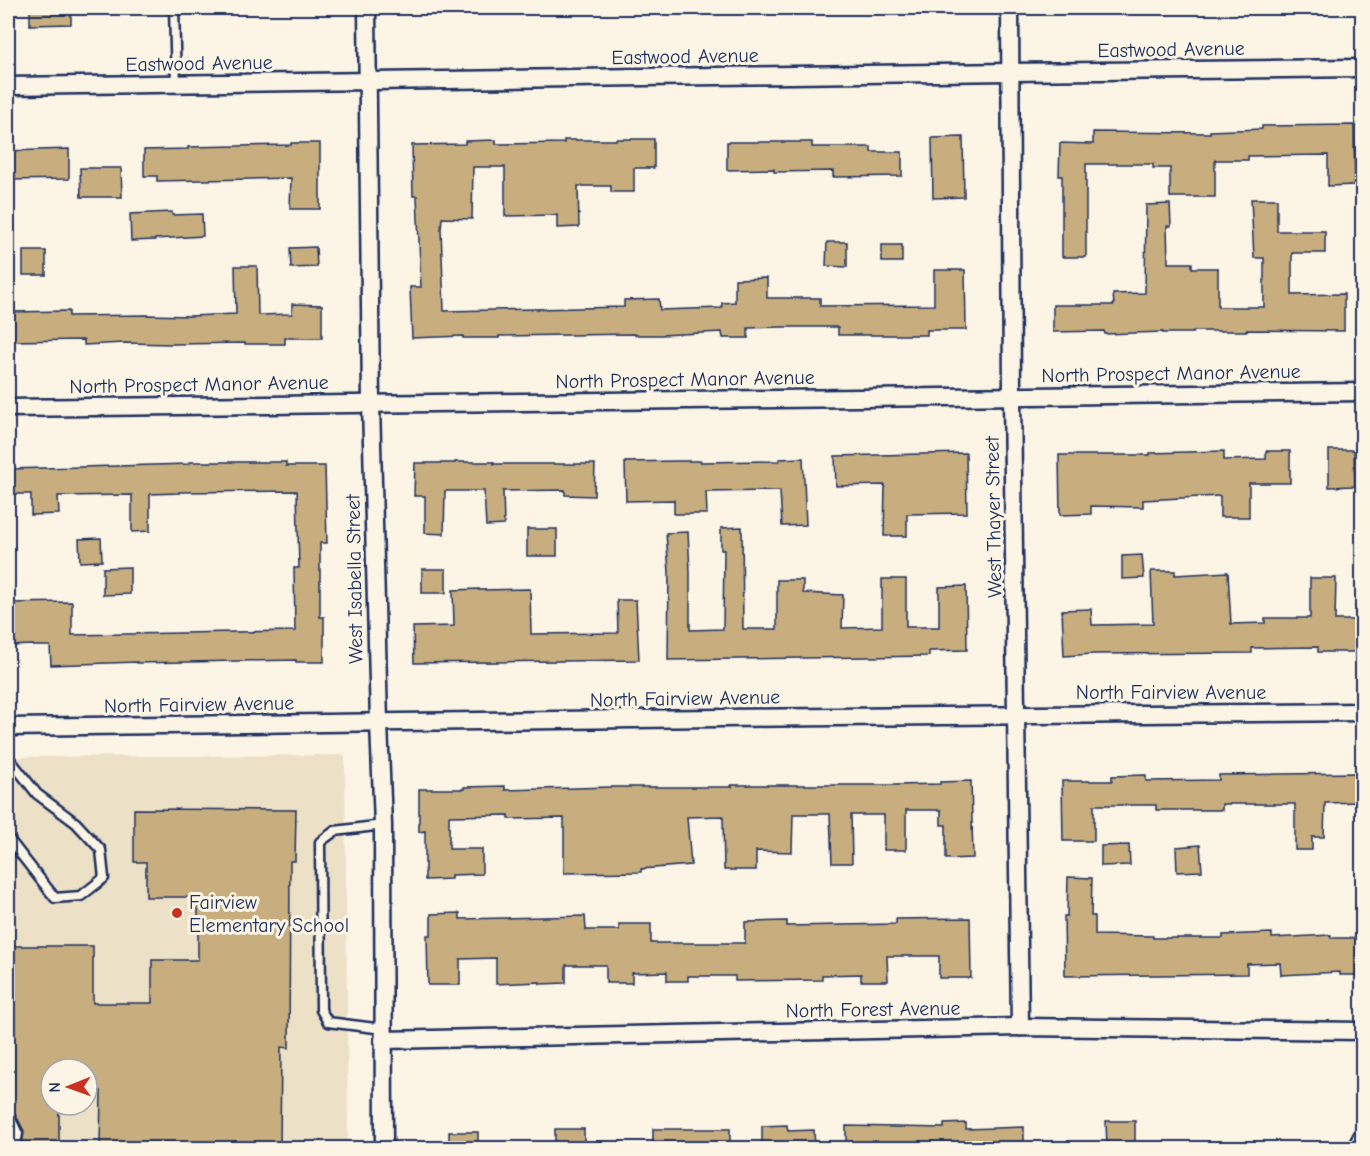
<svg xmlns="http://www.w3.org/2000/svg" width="1370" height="1156" font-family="'Comic Neue',sans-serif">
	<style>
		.built { fill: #ece0c6; fill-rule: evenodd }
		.building { fill: #c8ae7f; stroke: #1b2f5e; stroke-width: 1.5 }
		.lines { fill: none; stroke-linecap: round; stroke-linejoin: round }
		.lane-casing { stroke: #1b2f5e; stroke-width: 13 }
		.street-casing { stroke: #1b2f5e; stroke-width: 21 }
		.lane { stroke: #fcf5e5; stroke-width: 8 }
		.street { stroke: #fcf5e5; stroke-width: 16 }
		.poi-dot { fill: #c8321e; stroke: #fcf5e5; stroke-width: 2 }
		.labels { text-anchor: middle; stroke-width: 6; stroke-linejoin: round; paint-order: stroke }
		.street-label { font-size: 20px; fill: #1b2f5e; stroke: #fcf5e5 }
		.poi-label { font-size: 20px; fill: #1b2f5e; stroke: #fcf5e5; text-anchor: start }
	</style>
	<rect width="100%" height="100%" fill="#fcf5e5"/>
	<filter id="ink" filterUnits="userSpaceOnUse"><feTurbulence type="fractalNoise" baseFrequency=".0167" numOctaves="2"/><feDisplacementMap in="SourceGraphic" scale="12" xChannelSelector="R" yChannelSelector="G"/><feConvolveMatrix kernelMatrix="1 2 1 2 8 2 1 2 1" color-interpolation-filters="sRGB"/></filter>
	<g filter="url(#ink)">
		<!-- built -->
		<path class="built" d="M345,755L348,1148H8V757ZM51,1069H87V1105H51Z"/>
		<!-- building -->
		<g class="building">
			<polygon points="30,8 71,8 71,24 30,25"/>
			<polygon points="1354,125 1355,185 1328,186 1328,155 1248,156 1248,160 1215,160 1215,197 1170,197 1170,168 1153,168 1153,164 1086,164 1086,257 1062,257 1062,176 1059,176 1060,143 1093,144 1093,132 1210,133 1210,131 1262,129 1262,126"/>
			<polygon points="963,137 964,197 933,198 932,138"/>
			<polygon points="616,139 654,139 654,168 634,168 634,192 611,192 611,186 578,186 579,227 557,228 557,215 505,216 505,167 473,167 472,219 442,218 441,229 444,311 624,307 624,300 659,299 660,310 722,308 722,303 735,302 735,279 767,278 767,298 820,298 820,306 934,305 934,270 965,270 966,330 927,330 927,335 838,335 838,327 782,327 748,328 748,338 723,338 722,332 660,335 635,335 635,334 499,336 499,338 463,338 463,336 412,338 410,287 421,287 417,196 413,196 412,145 465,144 465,141 496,140 496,144 564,143 564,140 616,140"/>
			<polygon points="727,142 812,142 812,147 871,147 871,152 902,152 902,176 833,177 833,171 774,172 774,169 727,170"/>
			<polygon points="291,143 320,143 320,209 290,209 291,178 157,181 157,176 144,176 144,150 188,149 188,147 291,145"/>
			<polygon points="69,149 69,179 8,180 8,151"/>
			<polygon points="80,168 121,168 122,197 81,197"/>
			<polygon points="1251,199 1277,199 1277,231 1325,231 1325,253 1292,253 1292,295 1344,294 1344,331 1246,330 1246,331 1193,331 1193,333 1163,333 1163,332 1105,334 1104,331 1053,332 1053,305 1114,305 1113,294 1145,293 1146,205 1170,204 1171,226 1167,226 1168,263 1192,263 1192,268 1218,268 1218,307 1264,307 1264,258 1254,258"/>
			<polygon points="172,212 172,215 202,214 203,236 155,239 155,240 131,241 130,214"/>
			<polygon points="827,242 847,242 847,267 826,266"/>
			<rect x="882" y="245" width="20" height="17"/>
			<polygon points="316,247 317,267 291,268 290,248"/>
			<rect x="23" y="251" width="23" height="24"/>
			<polygon points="235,266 257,266 258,315 292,314 292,304 322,305 322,338 285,338 285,344 245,344 245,343 172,344 125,343 84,345 84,340 8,341 8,312 69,311 69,316 147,315 190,316 236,314"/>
			<polygon points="1329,450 1354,450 1355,486 1329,487"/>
			<polygon points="1224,451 1224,460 1266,459 1266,451 1290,451 1290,483 1249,483 1249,517 1220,517 1220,496 1143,500 1143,507 1091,506 1091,514 1060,515 1059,455 1150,455 1150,453"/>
			<polygon points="966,453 967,513 907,514 907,536 884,536 885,485 836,486 835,456"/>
			<polygon points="803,458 806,525 782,526 780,491 706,492 707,514 674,514 674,500 626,501 625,462 679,461 700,461 700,462 779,461 779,459"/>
			<polygon points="189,462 286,462 286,466 325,466 327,543 320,543 320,617 324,617 324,662 296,662 296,660 137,663 137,662 51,665 50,646 33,646 33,645 8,646 8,603 72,602 72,635 295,631 294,568 299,568 297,491 179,492 179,493 150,494 150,531 132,532 132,495 58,496 59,514 31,515 31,494 8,494 8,469 189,464"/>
			<polygon points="455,462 494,462 494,464 595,464 594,496 565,495 565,490 503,491 504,525 486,526 484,491 445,491 444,534 425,533 425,496 414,496 415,463 455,463"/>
			<polygon points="742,527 743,629 777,629 777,580 803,580 803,593 843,595 842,628 882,627 882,579 906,579 906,627 939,627 939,587 966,586 967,650 929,651 929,656 668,660 669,572 666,533 688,532 690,572 690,630 723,629 724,550 721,550 721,528"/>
			<rect x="527" y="529" width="30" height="27"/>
			<polygon points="101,538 102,561 80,562 79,539"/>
			<polygon points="1142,555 1144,578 1122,579 1122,556"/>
			<polygon points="130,567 130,594 103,595 103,568"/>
			<rect x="422" y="569" width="24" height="24"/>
			<polygon points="1151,571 1175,571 1175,575 1228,572 1231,624 1265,623 1265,618 1310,618 1310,578 1336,578 1335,620 1359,620 1360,652 1318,652 1318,647 1252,648 1252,653 1093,654 1064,656 1062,610 1091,609 1092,625 1153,624"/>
			<polygon points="479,589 479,590 530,589 531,634 618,633 617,600 636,600 639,660 414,663 413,627 454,626 453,590"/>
			<polygon points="1359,773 1359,802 1325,803 1324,837 1312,837 1312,850 1295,850 1295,804 1222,804 1222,810 1156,810 1156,805 1094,805 1094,841 1063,841 1062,781 1112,781 1112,776 1146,775 1146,781 1219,780 1219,775"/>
			<polygon points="971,781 973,858 946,859 946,825 941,825 941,810 906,810 906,850 884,850 884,815 851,815 852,863 832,863 830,814 793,814 792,852 756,851 756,870 724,870 723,816 687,817 691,865 641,869 641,872 564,873 564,818 509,819 509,815 449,816 449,849 482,849 482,874 451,875 451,879 425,880 425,831 419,832 419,789 464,789 464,787 505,786 505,790 611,787 732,787 731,785 896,785 940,784 940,782"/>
			<polygon points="134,809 296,810 295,861 290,861 289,1048 281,1047 280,1149 100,1149 101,1091 87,1091 87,1069 51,1069 51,1105 59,1105 59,1149 21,1149 24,1131 15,1114 13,1111 8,1111 8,946 93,946 93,1003 152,1003 152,960 198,960 198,897 146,897 146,862 134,862"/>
			<polygon points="1129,845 1130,865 1101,866 1101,846"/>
			<polygon points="1200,845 1202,871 1177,872 1176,847"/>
			<polygon points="1068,877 1092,878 1091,916 1095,916 1095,935 1153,936 1153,938 1223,938 1223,935 1272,933 1272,938 1331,935 1331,938 1362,938 1362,975 1340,975 1340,972 1281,975 1280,963 1247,964 1247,974 1065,976 1064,916 1067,916"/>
			<polygon points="460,913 460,919 585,916 586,930 619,930 619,924 651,924 651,943 745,943 745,922 787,921 787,926 896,924 896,919 970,918 971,978 939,978 939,956 887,956 888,981 861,981 861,974 822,975 822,980 735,981 735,976 688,976 688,981 667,981 667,972 632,973 632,983 606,983 606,965 566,965 566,983 540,984 540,982 496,984 496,958 460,959 460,985 428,985 427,935 431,935 431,914"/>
			<polygon points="1106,1121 1135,1121 1135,1149 1107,1149"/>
			<polygon points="966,1123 966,1129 1024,1127 1024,1149 846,1149 846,1126 944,1128 944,1124"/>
			<polygon points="787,1125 788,1131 814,1130 815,1149 762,1149 762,1126"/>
			<rect x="555" y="1129" width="29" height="20"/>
			<rect x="653" y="1129" width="77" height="20"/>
			<rect x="449" y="1132" width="29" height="17"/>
		</g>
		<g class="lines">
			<defs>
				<g id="lane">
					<polyline points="174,8 176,84"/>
					<polyline points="8,757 37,794 76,823 101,850 104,878 81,896 55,898 8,838"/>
					<polyline points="383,825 335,831 320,842 321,1010 328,1022 383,1029"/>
					<polyline points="8,1117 10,1117 18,1134 15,1148"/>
				</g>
				<g id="street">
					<polyline points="367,8 371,403 379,723 383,825 384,1148"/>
					<polyline points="1010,8 1012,396 1020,1027"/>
					<polyline points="8,86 1010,72 1362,68"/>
					<polyline points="8,408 1362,392"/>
					<path d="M8,727C459,722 911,714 1362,712"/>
					<polyline points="383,1040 1020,1027 1362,1031"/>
					<polyline points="1356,1148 1362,1137"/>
				</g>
			</defs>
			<!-- lane casing -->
			<use href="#lane" class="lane-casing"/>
			<!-- street casing -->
			<use href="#street" class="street-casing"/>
			<!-- lane -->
			<use href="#lane" class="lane"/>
			<!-- street -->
			<use href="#street" class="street"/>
		</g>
	</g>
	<!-- markers -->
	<circle class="poi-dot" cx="177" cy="913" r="6"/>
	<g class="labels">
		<!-- street labels -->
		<g class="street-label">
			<text transform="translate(1171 49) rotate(-1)" y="7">Eastwood Avenue</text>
			<text transform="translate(685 56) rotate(-1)" y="7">Eastwood Avenue</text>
			<text transform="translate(199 63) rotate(-1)" y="7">Eastwood Avenue</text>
			<text transform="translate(1171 373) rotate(-1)" y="7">North Prospect Manor Avenue</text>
			<text transform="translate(685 379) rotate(-1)" y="7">North Prospect Manor Avenue</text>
			<text transform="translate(199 384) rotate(-1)" y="7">North Prospect Manor Avenue</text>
			<text transform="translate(993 517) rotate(-91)" y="7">West Thayer Street</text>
			<text transform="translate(354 579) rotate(-91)" y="7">West Isabella Street</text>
			<text x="1171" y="699">North Fairview Avenue</text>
			<text transform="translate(685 698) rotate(-1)" y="7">North Fairview Avenue</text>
			<text transform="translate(199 704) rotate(-1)" y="7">North Fairview Avenue</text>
			<text transform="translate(873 1009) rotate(-1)" y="7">North Forest Avenue</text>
		</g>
		<!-- poi labels -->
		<g class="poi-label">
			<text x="189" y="909">Fairview<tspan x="189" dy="23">Elementary School</tspan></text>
		</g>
	</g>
	<!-- margin -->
	<rect width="1370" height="1156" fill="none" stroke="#fcf5e5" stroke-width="30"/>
	<rect x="15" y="15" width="1340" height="1126" fill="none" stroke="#1b2f5e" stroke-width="2" filter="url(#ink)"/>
	<!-- north arrow -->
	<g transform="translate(69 1087) rotate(269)"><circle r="28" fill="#fcf5e5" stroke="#a2a6af" stroke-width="1.5"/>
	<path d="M0-4.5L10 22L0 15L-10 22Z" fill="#c8321e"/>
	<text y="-9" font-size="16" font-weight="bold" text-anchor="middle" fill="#1b2f5e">N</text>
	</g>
</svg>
